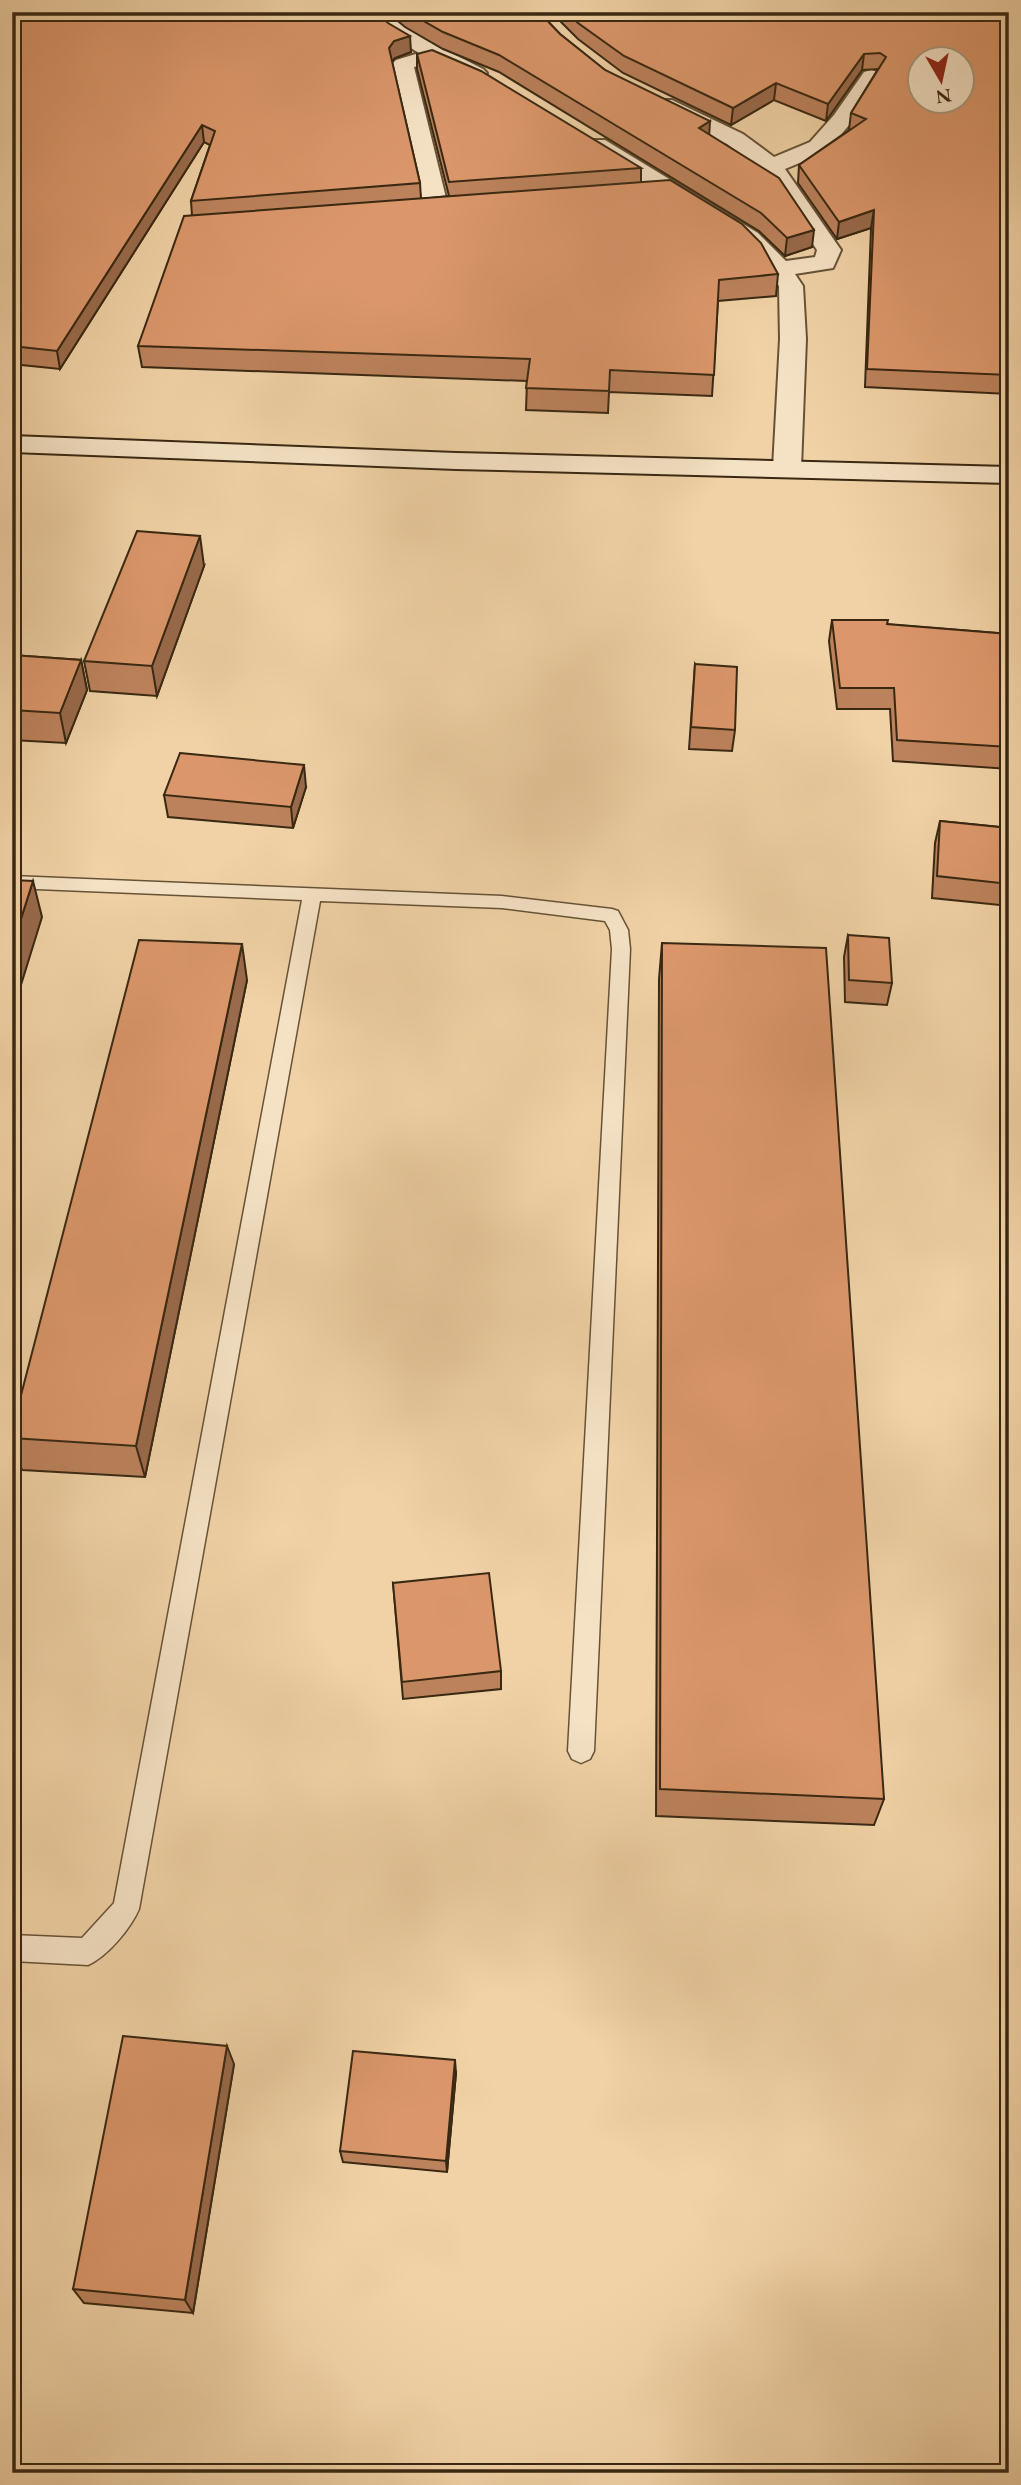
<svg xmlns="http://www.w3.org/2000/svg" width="1021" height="2485" font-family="'EB Garamond',serif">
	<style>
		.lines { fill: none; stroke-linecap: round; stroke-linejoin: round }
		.service-casing { stroke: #675237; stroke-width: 3 }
		.minor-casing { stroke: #675237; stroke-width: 4 }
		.secondary-casing { stroke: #392812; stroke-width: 4 }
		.service { fill: #f5e2c5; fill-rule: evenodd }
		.minor { fill: #f5e2c5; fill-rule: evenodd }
		.secondary { fill: #f5e2c5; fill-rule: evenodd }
		.wall { fill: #bc825c; stroke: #392812; stroke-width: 2 }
		.shaded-wall { fill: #996a4b; stroke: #392812; stroke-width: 2 }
		.building { fill: #db976b; stroke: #392812; stroke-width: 2; fill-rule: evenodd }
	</style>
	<rect width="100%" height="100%" fill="#f0d2a6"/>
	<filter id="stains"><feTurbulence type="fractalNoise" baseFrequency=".00286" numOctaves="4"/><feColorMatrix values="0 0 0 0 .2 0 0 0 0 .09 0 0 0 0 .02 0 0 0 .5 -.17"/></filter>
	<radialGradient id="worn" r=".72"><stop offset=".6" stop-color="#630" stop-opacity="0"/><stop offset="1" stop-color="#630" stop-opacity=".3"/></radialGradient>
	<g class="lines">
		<defs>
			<path id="service" d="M12,876L502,896L612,909L618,911L628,930L630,949L594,1751L590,1759L581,1763L572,1759L568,1751L612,949L610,930L605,921L502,908L320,901L139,1909C131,1928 107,1957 88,1965L12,1961V1935L82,1938L114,1903L302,900L12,888Z"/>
			<g id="minor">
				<polygon points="360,12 383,12 428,41 483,69 487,73 483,77 469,77 435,62 414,67 449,210 445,215 429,215 425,210 392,64 396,60 419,53 388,34"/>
				<polygon points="871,70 878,72 882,76 850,124 826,152 785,169 841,250 833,268 795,274 803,286 806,339 801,468 797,474 787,476 777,474 773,468 780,339 779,286 771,273 742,243 589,150 586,145 589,140 605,140 758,233 786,261 815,257 817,250 764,171 727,144 656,110 653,105 656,100 672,100 743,134 774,157 810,142 834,115 864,72"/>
			</g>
			<polygon id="secondary" points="12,436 456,453 1009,467 1009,483 456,469 12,452"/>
		</defs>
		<!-- service casing -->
		<use href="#service" class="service-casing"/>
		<!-- minor casing -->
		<use href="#minor" class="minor-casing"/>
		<!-- secondary casing -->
		<use href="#secondary" class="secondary-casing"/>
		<!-- service -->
		<use href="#service" class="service"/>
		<!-- minor -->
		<use href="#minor" class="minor"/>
		<!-- secondary -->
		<use href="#secondary" class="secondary"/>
	</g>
	<!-- wall -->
	<g class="wall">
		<polygon points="12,12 411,52 395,58 392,62 420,183 421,199 449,196 417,69 417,54 641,168 641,182 778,274 776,296 718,301 712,396 609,392 608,413 526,410 527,381 142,367 138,346 192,216 191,201 210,145 204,142 60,369 12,364"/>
		<polygon points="387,12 539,12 560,34 605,70 709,134 812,247 785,256 759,231 499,72 443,49 405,27"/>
		<polygon points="551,12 1009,12 1009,394 865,387 871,228 837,239 798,183 799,165 849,130 851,113 878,69 862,70 826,121 774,100 731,125 623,73 578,39"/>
		<polygon points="204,566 157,696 90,691 84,661"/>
		<polygon points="832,620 1009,634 1009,769 893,761 890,709 837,709 829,641"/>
		<polygon points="12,655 81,660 87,690 66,743 12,740"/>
		<polygon points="695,664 735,730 732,751 689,749"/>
		<polygon points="306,787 293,828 168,817 164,795"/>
		<polygon points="940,821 1009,828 1009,906 932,898 935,843"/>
		<polygon points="848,935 892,983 887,1005 845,1002 844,957"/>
		<polygon points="662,943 884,1799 874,1825 656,1816 659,979"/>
		<polygon points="247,980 145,1477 22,1470 12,1443 12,1430"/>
		<polygon points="393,1583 501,1671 501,1689 403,1699"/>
		<polygon points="234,2064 193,2313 84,2303 73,2289"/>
		<polygon points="456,2073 447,2172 343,2162 340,2151"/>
	</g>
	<!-- shaded-wall -->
	<g class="shaded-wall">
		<polygon points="410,36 411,52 395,58 389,65 389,48 394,41"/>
		<polygon points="864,54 862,70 826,121 828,104"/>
		<polygon points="776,83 774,100 731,125 733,108"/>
		<polygon points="710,121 709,138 699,128"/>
		<polygon points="202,125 204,142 60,369 57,351"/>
		<polygon points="874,210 871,228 837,239 839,222"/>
		<polygon points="814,230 812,247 785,256 787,238"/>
		<polygon points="200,536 204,566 157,696 152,666"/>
		<polygon points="81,660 87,690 66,743 60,713"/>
		<polygon points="304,765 306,787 293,828 291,807"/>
		<polygon points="33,881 42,917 12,1014 12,947"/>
		<polygon points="242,944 247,980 145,1477 136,1446"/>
		<polygon points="227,2046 234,2064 193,2313 185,2300"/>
		<polygon points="455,2060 456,2073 447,2172 446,2161"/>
	</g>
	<!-- building -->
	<g class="building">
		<polygon points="12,12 376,12 388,23 410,36 394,41 389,48 420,183 191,201 215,131 202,125 57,351 12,346"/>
		<polygon points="408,12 539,12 560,34 605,70 710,121 699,128 779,178 814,230 787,238 761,213 499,55 443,32"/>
		<path d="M568,12H1009V375L867,369L874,210L839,222L799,165L866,119L851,113L886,57L880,53L864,54L828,104L776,83L733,108L624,56L578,23ZM920,60H962V102H920Z"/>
		<polygon points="432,50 481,71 641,168 449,182 417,54"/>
		<polygon points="670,180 742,224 761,243 778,274 719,280 714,375 610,370 609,391 526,388 530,359 138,346 184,216"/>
		<polygon points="137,531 200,536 152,666 84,661"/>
		<polygon points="832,620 888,620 887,624 1009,634 1009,747 897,740 894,688 840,688"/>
		<polygon points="12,655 81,660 60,713 12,710"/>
		<polygon points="695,664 737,667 735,730 691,727"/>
		<polygon points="180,753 304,765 291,807 164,795"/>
		<polygon points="940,821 1009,828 1009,884 937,876"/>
		<polygon points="12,880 33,881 12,947"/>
		<polygon points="848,935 889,938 892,983 849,980"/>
		<polygon points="139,940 242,944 136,1446 12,1438 12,1430"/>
		<polygon points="662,943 826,948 884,1799 660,1789"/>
		<polygon points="489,1573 501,1671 402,1682 393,1583"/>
		<polygon points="123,2036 227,2046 185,2300 73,2289"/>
		<polygon points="353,2051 455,2060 446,2161 340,2151"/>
	</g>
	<!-- margin -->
	<rect width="1021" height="2485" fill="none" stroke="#f0d2a6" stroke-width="42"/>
	<rect x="14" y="14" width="993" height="2457" fill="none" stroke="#392812" stroke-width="3.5"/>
	<rect x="21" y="21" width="979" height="2443" fill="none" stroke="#392812" stroke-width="2"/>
	<!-- north arrow -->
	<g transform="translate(941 80) rotate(171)"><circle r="33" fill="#f5e2c5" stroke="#aa987d" stroke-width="2"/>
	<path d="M0-5L12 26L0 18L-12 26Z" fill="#8f2418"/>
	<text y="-10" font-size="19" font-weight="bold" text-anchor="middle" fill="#392812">N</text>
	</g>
	<rect width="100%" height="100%" filter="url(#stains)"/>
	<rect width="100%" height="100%" fill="url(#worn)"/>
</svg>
